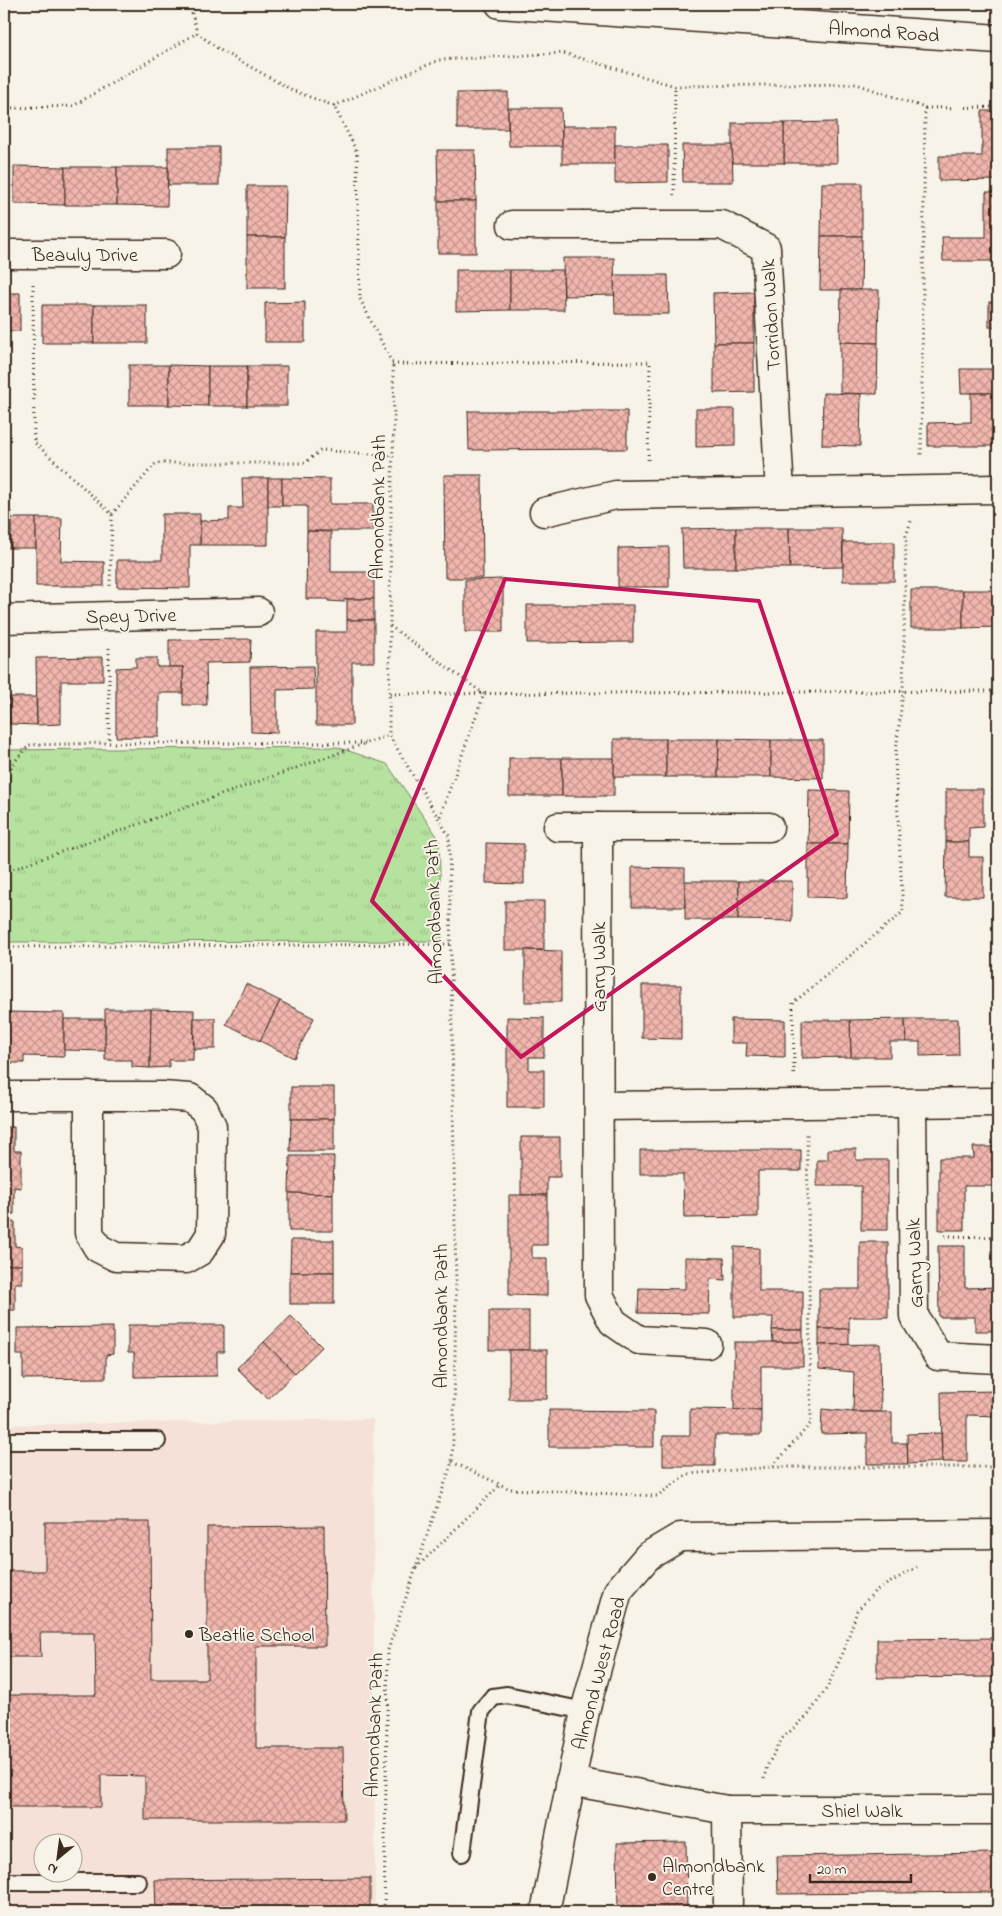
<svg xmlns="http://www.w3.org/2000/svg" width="1002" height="1916" font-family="'Indie Flower',sans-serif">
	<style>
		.built { fill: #f5e1d7; fill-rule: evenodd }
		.grass { fill: url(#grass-tufts); stroke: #78865f }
		.building { fill: url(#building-cross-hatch); stroke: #3b2a1e }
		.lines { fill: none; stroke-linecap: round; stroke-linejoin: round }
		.service-casing { stroke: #3b2a1e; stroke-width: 20 }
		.minor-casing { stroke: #3b2a1e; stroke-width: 31 }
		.tertiary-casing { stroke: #3b2a1e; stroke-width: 31 }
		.path { stroke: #3b2a1e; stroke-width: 3; stroke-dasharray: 1 4; stroke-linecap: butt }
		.service { stroke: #f7f3e8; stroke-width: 16 }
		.minor { stroke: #f7f3e8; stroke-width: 28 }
		.tertiary { stroke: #f7f3e8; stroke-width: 28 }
		.marked { fill: none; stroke: #c2185b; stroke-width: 4; stroke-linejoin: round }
		.poi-dot { fill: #3b2a1e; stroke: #f7f3e8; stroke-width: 2 }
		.labels { text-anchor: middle; stroke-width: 4; stroke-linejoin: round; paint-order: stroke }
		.street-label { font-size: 20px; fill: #3b2a1e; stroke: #f7f3e8 }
		.poi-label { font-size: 20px; fill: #3b2a1e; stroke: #f7f3e8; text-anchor: start }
	</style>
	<defs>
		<pattern id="grass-tufts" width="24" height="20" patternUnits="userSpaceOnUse" patternTransform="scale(1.25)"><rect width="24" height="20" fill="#b6e2a0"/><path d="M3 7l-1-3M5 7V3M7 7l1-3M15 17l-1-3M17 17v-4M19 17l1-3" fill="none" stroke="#9dc289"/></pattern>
		<pattern id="building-cross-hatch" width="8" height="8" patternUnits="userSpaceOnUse" patternTransform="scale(1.25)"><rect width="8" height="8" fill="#f1b6ae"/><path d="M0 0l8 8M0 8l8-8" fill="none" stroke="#c4948d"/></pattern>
	</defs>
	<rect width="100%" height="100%" fill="#f7f3e8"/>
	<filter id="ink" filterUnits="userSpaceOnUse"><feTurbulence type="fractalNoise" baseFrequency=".02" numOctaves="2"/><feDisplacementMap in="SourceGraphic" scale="10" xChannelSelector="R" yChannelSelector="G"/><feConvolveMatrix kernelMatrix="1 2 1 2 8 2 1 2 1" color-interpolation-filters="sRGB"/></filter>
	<g filter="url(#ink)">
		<!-- built -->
		<path class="built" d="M373,1419L375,1912H4V1425ZM42,1844H72V1874H42Z"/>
		<!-- grass -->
		<polygon class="grass" points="337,747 387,764 439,839 442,941 4,942 4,750"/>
		<!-- building -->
		<g class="building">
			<polygon points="508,92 508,129 457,129 457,93"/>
			<polygon points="508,108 561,108 562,146 509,146"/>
			<polygon points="982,111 998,111 998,180 939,181 939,156 982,156"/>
			<polygon points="836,122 837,163 784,163 784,123"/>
			<rect x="732" y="123" width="52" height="40"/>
			<rect x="562" y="126" width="53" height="38"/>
			<polygon points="615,145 668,145 668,182 615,183"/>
			<polygon points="682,145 732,145 733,182 683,182"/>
			<rect x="168" y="147" width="51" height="38"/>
			<polygon points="437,150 475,150 476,201 438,201"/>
			<polygon points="14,166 65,167 65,205 14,204"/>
			<rect x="65" y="167" width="52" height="38"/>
			<polygon points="117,167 168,167 167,206 117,205"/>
			<polygon points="822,183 862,183 862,236 821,236"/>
			<polygon points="247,186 286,186 285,237 247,237"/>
			<polygon points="986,192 998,192 998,261 943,261 942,237 986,237"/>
			<rect x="438" y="201" width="38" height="52"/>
			<polygon points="821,236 862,236 861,290 820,290"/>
			<rect x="247" y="237" width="38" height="51"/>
			<polygon points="563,258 614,258 615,295 564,296"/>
			<polygon points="456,270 510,270 510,310 456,311"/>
			<polygon points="510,270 563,270 564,310 510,310"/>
			<polygon points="614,275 668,275 669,314 615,314"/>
			<polygon points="841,290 879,290 878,343 840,342"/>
			<polygon points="754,292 754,343 714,343 713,293"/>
			<rect x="4" y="293" width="16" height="38"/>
			<polygon points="305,302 305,342 265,342 265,303"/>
			<rect x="989" y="302" width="9" height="25"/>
			<rect x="42" y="305" width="52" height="38"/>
			<rect x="94" y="305" width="53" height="38"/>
			<polygon points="840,342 878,343 877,394 840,393"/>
			<polygon points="714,343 754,343 754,392 714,393"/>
			<rect x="129" y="365" width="40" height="40"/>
			<polygon points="169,365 208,366 208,406 169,405"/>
			<rect x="208" y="366" width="39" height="40"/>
			<rect x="247" y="366" width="40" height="40"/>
			<polygon points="960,369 998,369 998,393 961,393"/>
			<polygon points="823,393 861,394 860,446 822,445"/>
			<polygon points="971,393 998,393 997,446 928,446 928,423 971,422"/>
			<polygon points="696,409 735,409 735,446 696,447"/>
			<polygon points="468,411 627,411 627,449 469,450"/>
			<polygon points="444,475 482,475 483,578 445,578"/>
			<polygon points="242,478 268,478 268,545 200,545 200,521 229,520 229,508 243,508"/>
			<rect x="268" y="478" width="14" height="28"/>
			<polygon points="282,478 330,479 330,504 373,504 373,531 307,531 307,506 282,506"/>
			<rect x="4" y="512" width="7" height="36"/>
			<polygon points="162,514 200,514 200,545 190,545 190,588 117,587 117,560 162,560"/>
			<rect x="11" y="518" width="25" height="30"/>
			<polygon points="36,518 62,518 61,561 104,562 104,586 36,586"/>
			<polygon points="736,528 736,568 683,568 682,529"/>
			<polygon points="736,528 789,528 790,568 736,568"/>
			<polygon points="789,528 842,528 843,567 790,568"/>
			<polygon points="307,531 331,532 331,572 374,572 374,599 344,599 344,602 328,601 328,599 306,599"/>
			<rect x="843" y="542" width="51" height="39"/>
			<polygon points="669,547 669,587 618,587 618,548"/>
			<polygon points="503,579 503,632 465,632 465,580"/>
			<rect x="911" y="590" width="52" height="38"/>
			<polygon points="963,590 998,590 998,627 963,628"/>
			<rect x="347" y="599" width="27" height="21"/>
			<polygon points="527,605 633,605 633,642 527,643"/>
			<polygon points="347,620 374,620 374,662 352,662 352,725 316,725 316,632 347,632"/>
			<polygon points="251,639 250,662 206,663 207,705 183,705 183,667 169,667 169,640"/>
			<polygon points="103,657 103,681 61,681 61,724 37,725 36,658"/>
			<polygon points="136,658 157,658 157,667 183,667 183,693 159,693 159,737 116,737 116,668 136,667"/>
			<polygon points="313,666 314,689 277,690 277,733 251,732 250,667"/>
			<polygon points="4,697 9,697 10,724 4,725"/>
			<polygon points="9,697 36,697 37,725 10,724"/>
			<rect x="614" y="739" width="52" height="38"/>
			<polygon points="666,739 719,739 718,777 666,777"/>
			<polygon points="719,739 771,740 771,777 718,777"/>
			<polygon points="771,740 823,740 823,778 771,777"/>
			<rect x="509" y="758" width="53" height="38"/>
			<rect x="562" y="758" width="52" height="38"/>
			<polygon points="946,789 983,789 983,827 969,828 969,842 946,842"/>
			<polygon points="809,790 849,791 848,844 808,844"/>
			<polygon points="946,842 969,842 969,857 983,857 983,897 945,897"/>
			<polygon points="486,843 524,844 524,884 486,883"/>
			<polygon points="808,844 848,844 847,898 808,897"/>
			<polygon points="632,867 685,868 685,907 632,907"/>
			<polygon points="685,881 739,881 738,920 685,920"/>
			<polygon points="739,881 792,881 792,921 738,920"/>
			<rect x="505" y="901" width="39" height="49"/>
			<polygon points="525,950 561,951 561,1002 525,1002"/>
			<polygon points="246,984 280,1001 260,1041 226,1024"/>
			<polygon points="642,985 681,985 681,1039 642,1038"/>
			<polygon points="280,1001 314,1018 294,1058 260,1041"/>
			<polygon points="105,1009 151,1009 150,1068 132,1067 132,1060 105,1060"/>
			<polygon points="151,1009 194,1010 193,1060 169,1060 169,1067 150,1068"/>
			<rect x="4" y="1012" width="1" height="51"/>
			<polygon points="5,1012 64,1013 64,1057 24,1056 24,1063 5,1063"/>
			<polygon points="507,1017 544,1018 544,1057 529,1057 529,1070 544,1070 544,1107 507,1107"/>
			<rect x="194" y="1018" width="21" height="31"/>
			<polygon points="64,1019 105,1019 105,1051 64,1050"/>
			<polygon points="731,1019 785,1020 785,1057 746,1056 747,1043 731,1043"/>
			<polygon points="905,1019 906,1042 890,1042 890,1057 851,1057 850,1020"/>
			<polygon points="905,1019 958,1019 959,1055 920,1056 920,1042 906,1042"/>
			<polygon points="802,1020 850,1020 851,1057 802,1058"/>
			<rect x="291" y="1087" width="43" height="32"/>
			<polygon points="291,1119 334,1119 334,1151 290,1151"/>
			<polygon points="4,1127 14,1127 14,1151 21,1151 21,1188 14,1187 14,1214 4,1214"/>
			<polygon points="521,1137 560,1137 560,1177 547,1177 547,1195 521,1195"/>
			<polygon points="973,1147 998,1147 998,1186 964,1186 964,1230 939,1230 939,1158 974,1158"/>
			<polygon points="828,1149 856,1149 856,1160 888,1160 888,1230 861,1230 861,1186 817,1186 817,1160 828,1160"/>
			<polygon points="640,1150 801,1150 801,1171 758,1171 758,1217 684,1218 683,1174 640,1174"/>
			<polygon points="290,1156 334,1156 333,1194 289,1193"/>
			<polygon points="289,1193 333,1194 333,1231 289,1231"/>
			<polygon points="509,1195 547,1195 547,1245 532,1245 532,1258 547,1258 547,1296 509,1295"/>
			<polygon points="4,1222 15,1222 15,1246 22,1247 22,1265 4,1265"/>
			<polygon points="291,1240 334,1240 334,1272 290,1272"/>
			<polygon points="860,1242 888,1242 888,1317 849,1317 849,1329 819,1329 819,1289 860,1289"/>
			<polygon points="938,1246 965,1246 965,1288 998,1287 998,1331 975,1331 975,1317 939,1317"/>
			<polygon points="734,1247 759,1248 759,1291 803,1291 803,1330 772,1330 773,1317 734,1317"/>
			<polygon points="685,1257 724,1258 725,1280 710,1279 709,1314 638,1313 639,1288 685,1289"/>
			<polygon points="4,1265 22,1265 22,1283 15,1283 15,1310 4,1310"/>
			<rect x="290" y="1272" width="44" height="32"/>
			<rect x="489" y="1311" width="40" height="39"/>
			<polygon points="291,1316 322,1347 295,1373 264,1342"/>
			<polygon points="128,1325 224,1325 224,1352 217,1352 217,1376 134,1377 134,1353 128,1353"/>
			<polygon points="113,1327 113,1354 106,1355 106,1378 23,1379 23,1355 17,1355 17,1328"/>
			<rect x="819" y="1329" width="30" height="16"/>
			<polygon points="772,1330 803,1330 803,1342 773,1342"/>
			<polygon points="264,1342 295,1373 268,1399 237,1368"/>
			<polygon points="734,1342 803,1342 803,1366 761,1366 761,1410 734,1410"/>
			<polygon points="880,1344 881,1412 853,1412 854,1372 819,1369 819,1345"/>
			<rect x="509" y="1350" width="38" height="49"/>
			<polygon points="998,1391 998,1416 967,1415 967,1462 942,1462 941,1392"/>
			<polygon points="690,1409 761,1410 761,1435 715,1435 715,1466 663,1466 663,1436 690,1436"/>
			<polygon points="822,1409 853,1412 892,1412 892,1443 907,1443 908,1464 867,1464 867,1433 821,1434"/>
			<polygon points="549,1410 654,1411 654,1447 549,1447"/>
			<polygon points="941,1433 942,1462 908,1464 907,1434"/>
			<polygon points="45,1522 150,1522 151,1679 207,1679 207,1527 324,1526 325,1646 256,1646 256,1748 343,1748 344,1820 145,1820 145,1776 101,1775 101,1807 4,1807 4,1695 96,1695 95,1633 40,1633 41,1657 4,1657 4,1571 45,1571"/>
			<polygon points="998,1638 998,1677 877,1678 877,1639"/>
			<polygon points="686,1842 687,1912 618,1912 617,1843"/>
			<polygon points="998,1853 998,1892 778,1894 777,1856"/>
			<polygon points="370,1878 370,1912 156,1912 155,1880"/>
		</g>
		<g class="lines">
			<defs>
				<g id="service">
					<polyline points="4,1441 157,1441"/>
					<polyline points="462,1853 481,1711 493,1697 507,1695 585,1711"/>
					<polyline points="4,1882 138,1882"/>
				</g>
				<g id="minor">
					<polyline points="512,225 722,225 766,248 780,492"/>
					<polyline points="4,254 166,254"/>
					<polyline points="544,512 616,495 998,489"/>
					<polyline points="4,619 258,612"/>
					<polyline points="558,827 598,827"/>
					<polyline points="4,1096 162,1096 190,1098 204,1109 212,1126 211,1234 200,1251 186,1259 116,1257 98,1248 89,1233 89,1095"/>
					<polyline points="912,1104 914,1316 938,1356 998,1359"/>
					<polyline points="599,1106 998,1102"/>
					<polyline points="707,1344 639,1340 613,1322 599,1295 598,827 769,827"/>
					<polyline points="570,1781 727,1810 998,1810"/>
					<polyline points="727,1810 728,1912"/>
					<polyline points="545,1912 585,1711 618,1591 648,1556 680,1537 998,1534"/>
				</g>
				<polyline id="tertiary" points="500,4 998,39"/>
			</defs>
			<!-- service casing -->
			<use href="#service" class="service-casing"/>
			<!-- minor casing -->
			<use href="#minor" class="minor-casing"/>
			<!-- tertiary casing -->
			<use href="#tertiary" class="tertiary-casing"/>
			<!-- path -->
			<g class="path">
				<polyline points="192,13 197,33 220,50 294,91 334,106 357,152 360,299 393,365 394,420 391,511 389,735 449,836 456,1291 454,1417 452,1462 388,1650 384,1912"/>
				<polyline points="334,106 439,60 563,53 675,86 857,84 925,108 921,458"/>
				<polyline points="925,108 998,107"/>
				<polyline points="674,195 675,86"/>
				<polyline points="7,224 8,108 73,106 197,33"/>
				<polyline points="33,284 34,442 112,514 110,586"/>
				<polyline points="392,364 650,362 648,464"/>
				<polyline points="112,514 156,463 305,463 321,450 393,456"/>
				<polyline points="390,626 484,694 439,819"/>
				<polyline points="109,648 109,743 366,743"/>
				<polyline points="390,694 998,691"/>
				<polyline points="4,767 12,765 29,745 109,743"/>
				<polyline points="4,797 12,765"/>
				<polyline points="4,872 389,735"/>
				<polyline points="4,947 451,944"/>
				<polyline points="794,1074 793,1003 903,912 895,759 903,692 906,536 911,521"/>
				<polyline points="945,1236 998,1237"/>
				<polyline points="452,1462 510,1489 657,1496 688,1474 772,1467 998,1467"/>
				<polyline points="773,1466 811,1423 807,1134"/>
				<polyline points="416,1568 501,1484"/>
				<polyline points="764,1779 767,1766 783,1738 809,1714 827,1688 845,1648 857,1611 875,1591 917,1567"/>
			</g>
			<!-- service -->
			<use href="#service" class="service"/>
			<!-- minor -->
			<use href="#minor" class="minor"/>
			<!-- tertiary -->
			<use href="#tertiary" class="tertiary"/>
		</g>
	</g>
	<!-- marked area -->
	<path class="marked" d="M505,579L759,601L837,834L521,1057L372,901Z"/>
	<!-- markers -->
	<g class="poi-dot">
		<circle cx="189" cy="1634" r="5"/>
		<circle cx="652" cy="1877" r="5"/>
	</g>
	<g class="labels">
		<!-- street labels -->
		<g class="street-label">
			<text transform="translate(884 31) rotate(4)" y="7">Almond Road</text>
			<text x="85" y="261">Beauly Drive</text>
			<text transform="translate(770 315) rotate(-93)" y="7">Torridon Walk</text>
			<text transform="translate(377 507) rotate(-89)" y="7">Almondbank Path</text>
			<text transform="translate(131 615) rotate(-1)" y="7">Spey Drive</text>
			<text transform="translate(433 912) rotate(-92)" y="7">Almondbank Path</text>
			<text transform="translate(598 967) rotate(-90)" y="7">Garry Walk</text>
			<text transform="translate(914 1263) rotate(-92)" y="7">Garry Walk</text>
			<text transform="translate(440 1316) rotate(-90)" y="7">Almondbank Path</text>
			<text transform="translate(598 1673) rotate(-75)" y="7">Almond West Road</text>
			<text transform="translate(373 1725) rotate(-88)" y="7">Almondbank Path</text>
			<text x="862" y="1817">Shiel Walk</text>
		</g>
		<!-- poi labels -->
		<g class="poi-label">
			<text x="199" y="1641">Beatlie School</text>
			<text x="662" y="1872">Almondbank<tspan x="662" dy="23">Centre</tspan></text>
		</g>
	</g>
	<!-- margin -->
	<rect width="1002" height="1916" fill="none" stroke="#f7f3e8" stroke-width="20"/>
	<rect x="10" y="10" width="982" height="1896" fill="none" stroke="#3b2a1e" stroke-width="2" filter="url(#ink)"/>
	<!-- north arrow -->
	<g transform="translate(58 1858) rotate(209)"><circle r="24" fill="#f7f3e8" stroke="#aca397"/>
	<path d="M0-4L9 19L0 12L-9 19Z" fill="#3b2a1e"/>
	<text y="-8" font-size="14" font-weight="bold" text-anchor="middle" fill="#3b2a1e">N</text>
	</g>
	<!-- scale -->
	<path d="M810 1874v8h101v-8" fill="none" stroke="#3b2a1e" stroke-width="2.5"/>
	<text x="817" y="1874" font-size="15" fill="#3b2a1e" stroke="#f7f3e8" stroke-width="4" paint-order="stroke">20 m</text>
</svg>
